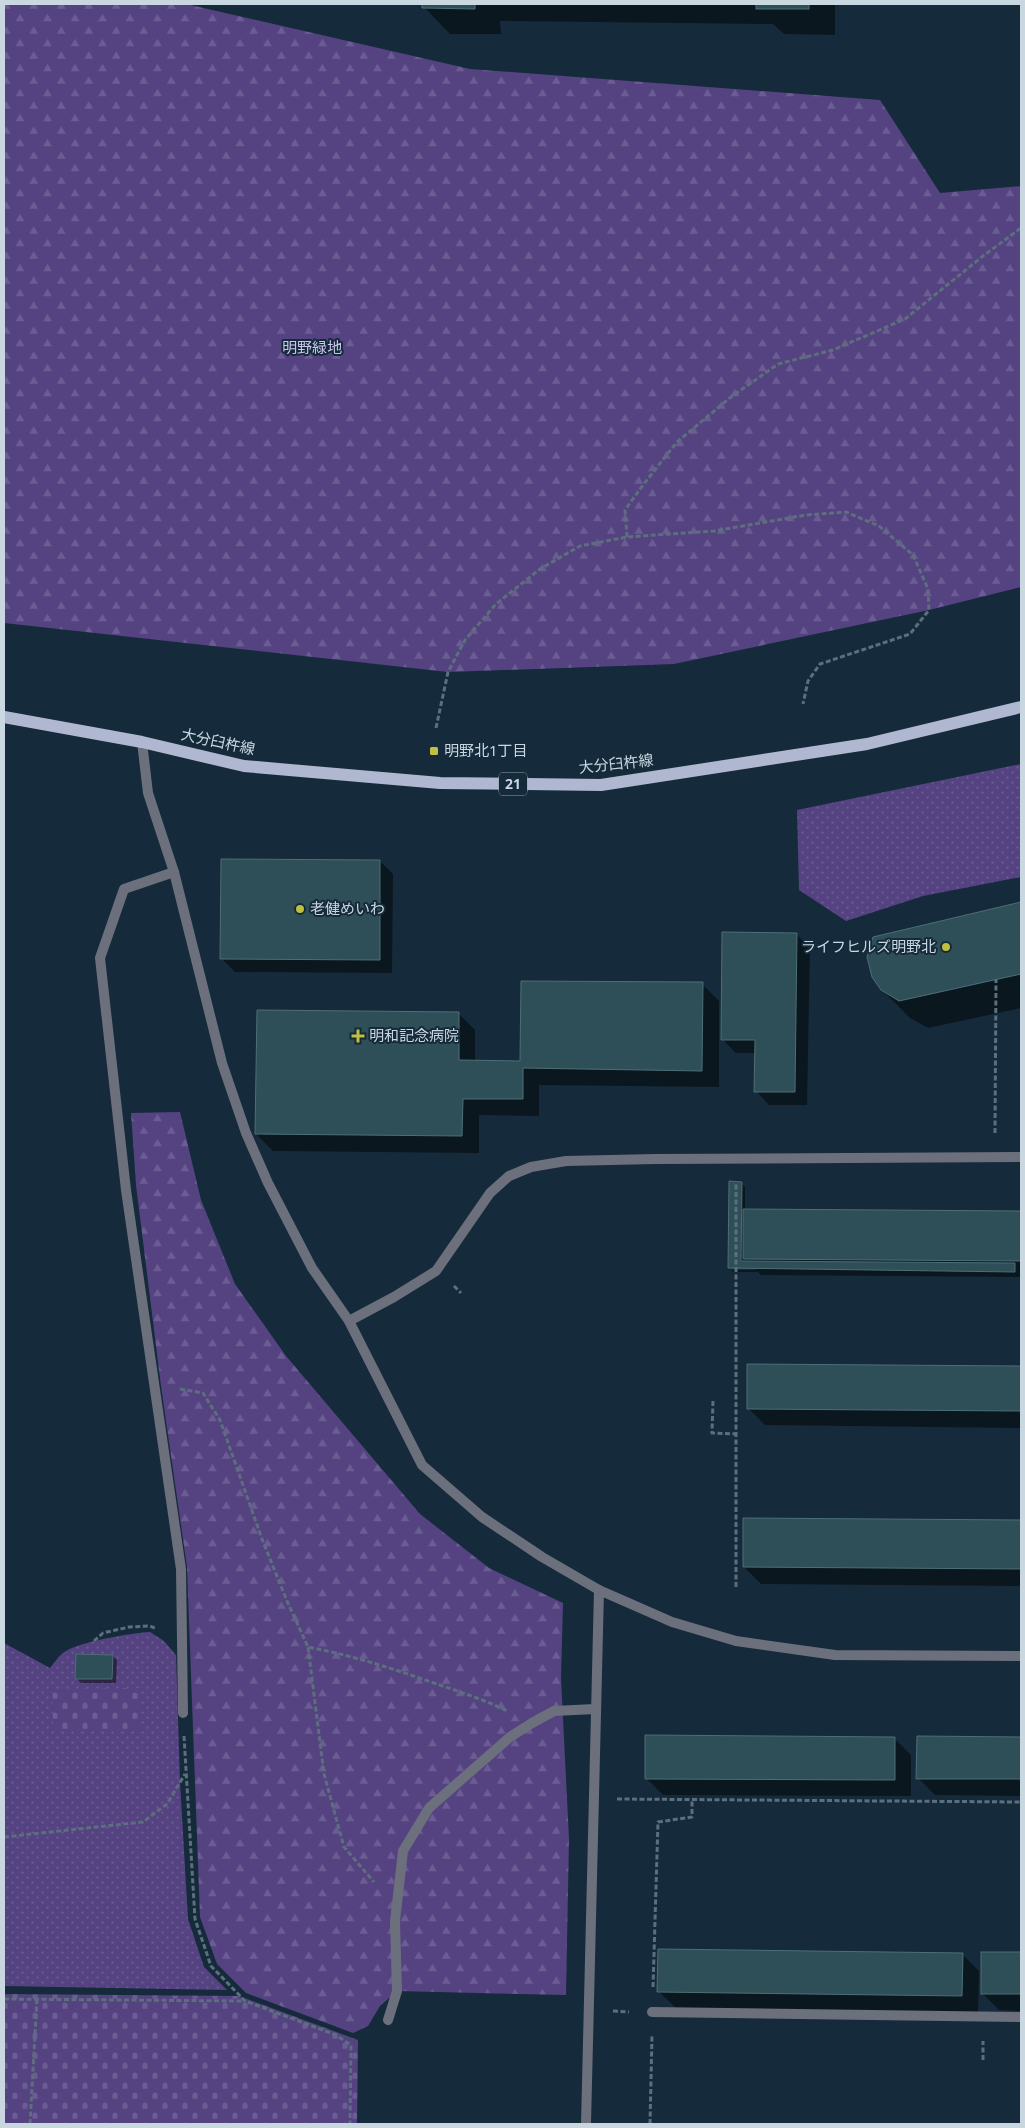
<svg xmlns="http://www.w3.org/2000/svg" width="1025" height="2128" font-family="'Noto Sans','Noto Sans JP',sans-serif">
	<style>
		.grass { fill: url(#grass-dots) }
		.forest { fill: url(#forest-firs) }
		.cemetery { fill: url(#cemetery-stones) }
		.shadow { fill: #0007 }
		.building { fill: #2e4f57; stroke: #4d6f77 }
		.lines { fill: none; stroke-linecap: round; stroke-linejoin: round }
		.path { stroke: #5c6f7d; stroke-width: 3; stroke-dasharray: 5 2.5; stroke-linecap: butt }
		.service { stroke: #6c707c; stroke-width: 10 }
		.minor { stroke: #6c707c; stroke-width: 10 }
		.primary { stroke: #afb8d0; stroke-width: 12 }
		.poi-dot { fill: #c1be40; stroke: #152b3b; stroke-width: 2 }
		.labels { text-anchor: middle; stroke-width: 4; stroke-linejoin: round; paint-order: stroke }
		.shield { fill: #152b3b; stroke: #93a3af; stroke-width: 1 }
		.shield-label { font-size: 14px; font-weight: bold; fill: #c9d7e1 }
		.park-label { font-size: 15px; fill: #cec5f0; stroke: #152b3b }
		.street-label { font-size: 15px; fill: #c9d7e1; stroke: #152b3b }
		.poi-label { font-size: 15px; fill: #c9d7e1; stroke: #152b3b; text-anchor: start }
	</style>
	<defs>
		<pattern id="grass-dots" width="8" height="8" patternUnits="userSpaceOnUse" patternTransform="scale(1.25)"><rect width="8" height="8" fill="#544281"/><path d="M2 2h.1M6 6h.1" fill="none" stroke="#6b5d93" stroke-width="1.8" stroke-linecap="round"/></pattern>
		<pattern id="forest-firs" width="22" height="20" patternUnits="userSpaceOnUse" patternTransform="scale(1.25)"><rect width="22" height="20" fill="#544281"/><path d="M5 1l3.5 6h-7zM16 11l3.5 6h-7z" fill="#6b5d93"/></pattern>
		<pattern id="cemetery-stones" width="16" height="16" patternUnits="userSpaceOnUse" patternTransform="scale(1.25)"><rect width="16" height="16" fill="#544281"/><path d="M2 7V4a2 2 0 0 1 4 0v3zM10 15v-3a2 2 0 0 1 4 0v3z" fill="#6b5d93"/></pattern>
	</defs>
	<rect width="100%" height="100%" fill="#152b3b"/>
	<!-- grass -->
	<g class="grass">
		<polygon points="1021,764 1021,877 923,896 846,921 799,890 797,810"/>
		<path d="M150,1632L164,1641L176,1655L180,1782L188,1919L204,1967L227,1990L4,1986V1643L50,1668C54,1663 58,1657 63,1653C76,1642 132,1633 150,1632Z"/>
	</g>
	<!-- forest -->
	<g class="forest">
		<polygon points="4,4 186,4 470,69 880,100 940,193 1021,186 1021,587 929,610 674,664 448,672 4,623"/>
		<polygon points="180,1112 201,1200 235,1284 286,1356 420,1514 489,1568 563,1603 561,1678 569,1839 566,1995 397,1991 380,2006 368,2026 353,2033 246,1993 217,1964 200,1917 187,1567 161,1386 136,1185 131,1113"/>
	</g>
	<!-- cemetery -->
	<g class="cemetery">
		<polygon points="139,1688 139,1729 53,1730 52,1689"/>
		<polygon points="4,1994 239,1996 358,2040 357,2124 4,2124"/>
	</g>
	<!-- shadow -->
	<g class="shadow">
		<polygon points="424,4 835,4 835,35 784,34 773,24 500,21 501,34 450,34 424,7"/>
		<polygon points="380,861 393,874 392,973 235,972 221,958"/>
		<polygon points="1021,904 1021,1008 928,1028 910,1018 882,990 874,938"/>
		<polygon points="796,934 810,947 807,1105 769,1105 756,1091 756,1053 736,1053 722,1039"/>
		<polygon points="702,984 719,1001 719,1087 539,1085 539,1116 479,1115 479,1153 273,1151 256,1134 458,1013 475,1030 475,1061 521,1062"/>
		<polygon points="741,1183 745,1187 745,1210 1021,1212 1021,1277 761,1275 758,1272 734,1272 731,1270 756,1270 753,1267 729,1267"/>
		<polygon points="748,1365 1021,1367 1021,1428 765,1425 748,1408"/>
		<polygon points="745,1519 1021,1521 1021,1586 761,1584 744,1567"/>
		<polygon points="113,1656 117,1660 116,1683 81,1683 76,1678"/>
		<polygon points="894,1738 911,1755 911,1796 663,1795 646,1778"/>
		<polygon points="918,1738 1021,1738 1021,1796 935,1795 918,1778"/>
		<polygon points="983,1953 1021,1953 1021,2011 999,2010 982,1993"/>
		<polygon points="962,1954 979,1971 978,2013 676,2008 659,1992"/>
	</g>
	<!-- building -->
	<g class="building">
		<polygon points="422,4 475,4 475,9 422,8"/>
		<rect x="756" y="4" width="53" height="5"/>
		<polygon points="221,859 380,860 380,960 220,959"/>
		<polygon points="1021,902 1021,974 899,1001 881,990 872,977 867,957 873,937"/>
		<polygon points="722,932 797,933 795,1092 754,1092 755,1040 721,1040"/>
		<polygon points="521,981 703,982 702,1071 523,1068 523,1099 463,1099 462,1136 255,1134 257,1010 459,1012 459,1060 520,1061"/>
		<polygon points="729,1181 742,1182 741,1261 1015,1263 1015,1272 728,1268"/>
		<polygon points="743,1209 1021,1211 1021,1261 743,1259"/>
		<polygon points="747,1364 1021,1366 1021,1411 747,1409"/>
		<polygon points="743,1518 1021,1520 1021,1569 743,1567"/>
		<polygon points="76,1654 113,1655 112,1679 75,1679"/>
		<polygon points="645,1735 895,1737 895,1780 645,1779"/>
		<polygon points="917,1736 1021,1737 1021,1779 916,1779"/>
		<polygon points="658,1949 963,1953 962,1996 657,1992"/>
		<rect x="981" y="1952" width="40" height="42"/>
	</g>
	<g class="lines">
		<!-- path -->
		<g class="path">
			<polyline points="627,537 625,510 643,485 677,442 731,397 778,364 833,350 905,319 983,256 1021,228"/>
			<polyline points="436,728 448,672 465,640 496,604 540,569 580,546 627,537 714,531 806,515 846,512 879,526 913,555 928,589 929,610 910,634 820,664 808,681 803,704"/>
			<polyline points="995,1133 996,979"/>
			<polyline points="454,1286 461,1293"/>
			<path d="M180,1389L203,1393L220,1420L262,1539L287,1601L308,1647C350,1655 391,1668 431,1682C457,1691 483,1699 507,1711"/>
			<polyline points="713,1401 712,1433 736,1434"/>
			<polyline points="736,1587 736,1182"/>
			<polyline points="94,1641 103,1633 129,1627 150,1626 157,1629"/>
			<polyline points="308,1647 324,1774 344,1847 374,1882"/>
			<polyline points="184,1736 195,1919 211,1966 245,2001 336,2035 351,2045 350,2124"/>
			<polyline points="617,1799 1021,1802"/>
			<polyline points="4,1837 143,1822 167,1804 185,1774"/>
			<polyline points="653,1987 658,1822 692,1817 692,1800"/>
			<polyline points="4,1999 244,2001"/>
			<polyline points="613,2011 629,2012"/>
			<polyline points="983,2060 983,2041"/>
			<polyline points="30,2124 37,1999"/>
			<polyline points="650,2124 652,2036"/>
		</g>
		<!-- service -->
		<polyline class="service" points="652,2012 1021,2017"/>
		<!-- minor -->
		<g class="minor">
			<polyline points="142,742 148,793 174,872 222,1063 246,1133 268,1183 312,1268 349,1321 422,1465 482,1517 542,1557 599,1590 672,1622 736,1641 835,1655 1021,1656"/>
			<polyline points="174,872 124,889 100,958 126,1190 181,1569 183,1713"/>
			<polyline points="349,1321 394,1297 436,1271 490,1193 509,1176 531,1167 566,1161 655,1159 1021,1157"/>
			<polyline points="388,2020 397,1991 395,1921 403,1851 429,1808 510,1737 532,1723 554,1711 595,1709"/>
			<polyline points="586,2124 599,1590"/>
		</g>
		<!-- primary -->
		<polyline class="primary" points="4,717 142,742 244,766 440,783 601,785 867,744 1021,707"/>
	</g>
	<!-- markers -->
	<g class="poi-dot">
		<rect x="429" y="746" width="10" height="10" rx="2.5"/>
		<circle cx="300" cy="909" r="5"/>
		<circle cx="946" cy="947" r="5"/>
		<path d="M355.5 1028.5h5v5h5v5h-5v5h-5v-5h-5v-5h5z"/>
	</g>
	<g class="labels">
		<!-- shield labels -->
		<rect class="shield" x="499" y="772.5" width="28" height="23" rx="4"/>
		<g class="shield-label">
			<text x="513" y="789">21</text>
		</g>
		<!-- park labels -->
		<g class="park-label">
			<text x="312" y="353">明野緑地</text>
		</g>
		<!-- street labels -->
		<g class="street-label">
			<text transform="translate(218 742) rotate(12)" y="5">大分臼杵線</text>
			<text transform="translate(616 764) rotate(-6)" y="5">大分臼杵線</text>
		</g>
		<!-- poi labels -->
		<g class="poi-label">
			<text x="444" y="756">明野北1丁目</text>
			<text x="310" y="914">老健めいわ</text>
			<text x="936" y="952" text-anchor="end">ライフヒルズ明野北</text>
			<text x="369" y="1041">明和記念病院</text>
		</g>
	</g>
	<!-- border -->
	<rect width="1025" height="2128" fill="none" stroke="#c9d7e1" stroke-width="10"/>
</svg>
